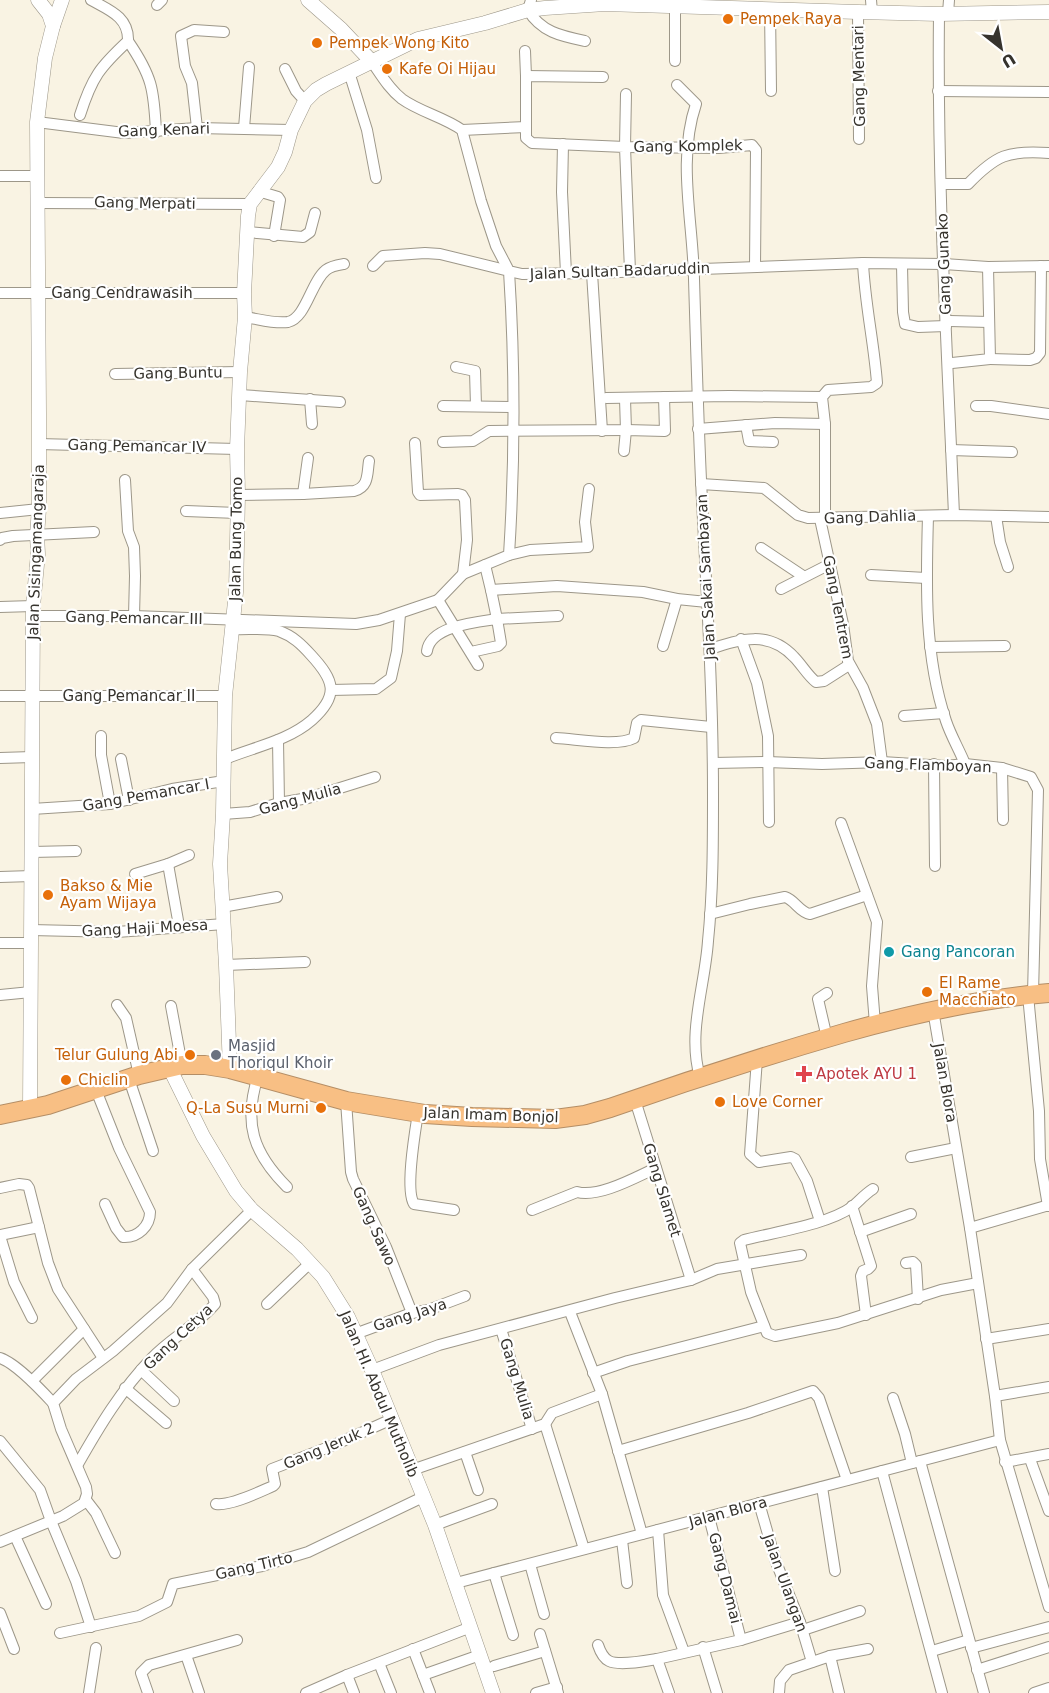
<svg xmlns="http://www.w3.org/2000/svg" width="1049" height="1693" font-family="'DejaVu Sans',sans-serif">
	<style>
		.lines { fill: none; stroke-linecap: round; stroke-linejoin: round }
		.street-casing { stroke: #9d9789; stroke-width: 12 }
		.secondary-casing { stroke: #9d9789; stroke-width: 15 }
		.highway-casing { stroke: #b48e66; stroke-width: 20 }
		.street { stroke: #fff; stroke-width: 10 }
		.secondary { stroke: #fff; stroke-width: 14 }
		.highway { stroke: #f8bf84; stroke-width: 18 }
		.food-dot { fill: #e8710a; stroke: #fff; stroke-width: 2 }
		.culture-dot { fill: #0f9aa8; stroke: #fff; stroke-width: 2 }
		.worship-dot { fill: #6b7280; stroke: #fff; stroke-width: 2 }
		.health-dot { fill: #e0444e; stroke: #fff; stroke-width: 2 }
		.labels { text-anchor: middle; stroke-width: 4.5; stroke-linejoin: round; paint-order: stroke }
		.food-label { font-size: 15px; fill: #c56008; stroke: #fff; text-anchor: start }
		.street-label { font-size: 15px; fill: #36332d; stroke: #fff }
		.culture-label { font-size: 15px; fill: #0d838f; stroke: #fff; text-anchor: start }
		.worship-label { font-size: 15px; fill: #5b616d; stroke: #fff; text-anchor: start }
		.health-label { font-size: 15px; fill: #be3a42; stroke: #fff; text-anchor: start }
	</style>
	<rect width="100%" height="100%" fill="#f9f3e3"/>
	<g class="lines">
		<defs>
			<g id="street">
				<path d="M531,0L528,10C541,32 561,36 585,41"/>
				<polyline points="871,0 872,12"/>
				<polyline points="157,5 162,0"/>
				<polyline points="770,8 771,91"/>
				<polyline points="858,12 859,139"/>
				<polyline points="948,13 949,0"/>
				<path d="M939,14C937,181 947,348 954,515"/>
				<path d="M128,41C152,76 154,89 156,132"/>
				<polyline points="525,51 526,76"/>
				<polyline points="675,61 675,5"/>
				<path d="M372,62C381,75 389,89 402,99C420,112 444,117 462,130L481,201L496,246L509,271L522,274L592,273L863,263L944,264L988,267L1049,266"/>
				<polyline points="285,69 296,91 305,101"/>
				<polyline points="349,72 367,130 376,178"/>
				<path d="M677,85L696,104C677,160 693,221 694,279C696,346 698,413 701,480C706,585 713,689 713,794C713,843 713,892 708,941C705,986 687,1033 700,1077"/>
				<polyline points="938,91 1049,92"/>
				<polyline points="626,94 625,147 719,148 752,145 756,150 755,267"/>
				<path d="M80,115C92,77 100,67 128,41C129,17 109,10 91,0"/>
				<polyline points="37,122 124,133 197,128 291,130"/>
				<polyline points="526,127 526,138 532,143 625,147 630,271"/>
				<polyline points="197,128 192,83 185,66 181,36 194,30 224,32"/>
				<polyline points="244,128 249,67"/>
				<polyline points="462,130 526,127 526,76 603,77"/>
				<polyline points="563,144 562,192 566,273"/>
				<polyline points="0,176 38,176"/>
				<path d="M941,184H968C996,155 1008,150 1049,153"/>
				<polyline points="258,191 278,197 280,200 274,236"/>
				<polyline points="39,203 250,204"/>
				<polyline points="247,232 303,237 310,232 315,213"/>
				<polyline points="902,265 903,312 905,324 918,327 946,326"/>
				<path d="M373,266L383,256L425,253L440,254L509,271C515,365 515,460 509,555L463,574L438,600L478,665"/>
				<polyline points="592,273 602,431"/>
				<polyline points="0,293 244,293"/>
				<path d="M245,317C259,319 274,324 288,322C306,318 311,282 326,270C331,266 338,265 344,264"/>
				<polyline points="950,321 989,322"/>
				<polyline points="990,359 1030,360 1036,358 1040,353 1041,266"/>
				<polyline points="952,363 990,359 988,267"/>
				<polyline points="456,367 475,371 476,406"/>
				<polyline points="115,374 240,372"/>
				<polyline points="240,395 340,402"/>
				<polyline points="606,398 729,396 822,397"/>
				<polyline points="310,399 312,424"/>
				<polyline points="443,406 513,407"/>
				<polyline points="976,406 991,406 1049,414"/>
				<polyline points="746,425 749,441 773,442"/>
				<polyline points="698,429 775,423 825,424"/>
				<polyline points="443,442 473,441 489,431 626,430 625,399"/>
				<polyline points="415,443 418,492 420,495 458,494 462,495 465,500 467,540 463,574"/>
				<polyline points="38,444 237,449"/>
				<polyline points="951,450 1012,452"/>
				<polyline points="624,451 626,430 665,431 664,397"/>
				<polyline points="125,480 128,531 134,547 135,576 134,616"/>
				<polyline points="701,484 764,488 798,515 808,518 954,515 1049,517"/>
				<polyline points="303,494 308,458"/>
				<path d="M238,495L303,494L354,491C369,487 367,474 369,461"/>
				<polyline points="186,511 237,513"/>
				<polyline points="0,513 39,509"/>
				<path d="M928,516C926,585 924,655 946,721C951,736 959,749 965,764"/>
				<polyline points="996,516 1000,542 1008,567"/>
				<polyline points="820,519 843,624 848,661 863,688 877,724 882,762"/>
				<path d="M825,519V424L822,397L828,390L871,387L877,383C874,343 865,304 863,263"/>
				<polyline points="0,540 2,538 13,536 94,532"/>
				<polyline points="761,548 803,576"/>
				<polyline points="509,555 530,550 588,547 585,522 589,489"/>
				<polyline points="485,565 491,590 557,586 643,592 677,599 707,602"/>
				<polyline points="871,575 926,578"/>
				<polyline points="781,589 830,564"/>
				<polyline points="491,590 497,619 558,616"/>
				<polyline points="0,607 33,606"/>
				<polyline points="33,616 134,616 356,624 379,620 438,600"/>
				<polyline points="741,639 757,683 768,736 769,822"/>
				<polyline points="663,646 677,599"/>
				<polyline points="930,647 1005,646"/>
				<path d="M710,649C741,639 769,630 794,657C802,665 808,676 816,682L824,681L849,665"/>
				<path d="M427,651C430,626 477,622 497,619L501,643L498,646L471,652"/>
				<polyline points="331,690 376,689 391,678 397,651 400,614"/>
				<polyline points="0,696 225,696"/>
				<polyline points="904,716 944,713"/>
				<polyline points="101,736 101,755 110,804"/>
				<path d="M556,738C577,739 617,747 634,738L637,723L641,720L711,727"/>
				<polyline points="278,740 279,803"/>
				<polyline points="0,758 32,757"/>
				<polyline points="121,759 129,800"/>
				<path d="M225,759C254,747 288,741 312,720C340,695 334,680 311,655C302,645 293,636 279,631C265,627 247,630 233,629"/>
				<polyline points="713,763 767,762 822,764 882,762 946,766 965,764 1002,768 1031,777 1038,790 1033,994"/>
				<polyline points="934,764 935,866"/>
				<polyline points="1002,768 1003,820"/>
				<polyline points="32,809 110,804 172,789 224,781"/>
				<polyline points="223,814 250,812 279,803 308,798 375,777"/>
				<polyline points="841,823 877,922 872,986 875,1024"/>
				<polyline points="32,852 76,851"/>
				<polyline points="168,864 189,855"/>
				<polyline points="135,874 168,864 179,926"/>
				<polyline points="0,877 32,876"/>
				<polyline points="222,907 277,897"/>
				<path d="M710,914L750,904L785,897C795,900 799,912 810,914L867,895"/>
				<polyline points="31,930 117,932 224,924"/>
				<polyline points="0,943 31,943"/>
				<polyline points="226,965 305,962"/>
				<polyline points="0,995 31,992"/>
				<polyline points="1028,995 1039,1111 1040,1159 1048,1206"/>
				<polyline points="117,1005 126,1018 139,1075"/>
				<polyline points="171,1006 182,1065"/>
				<polyline points="933,1010 970,1228 995,1396 1000,1440 1049,1607"/>
				<polyline points="827,1038 818,999 827,993"/>
				<polyline points="757,1059 750,1154 759,1162 791,1157 795,1159 807,1181 820,1221"/>
				<path d="M258,1076C243,1123 253,1153 287,1187"/>
				<polyline points="129,1079 153,1151"/>
				<path d="M96,1090L119,1148L150,1212C150,1226 138,1238 123,1237L116,1228L105,1204"/>
				<polyline points="635,1100 691,1280"/>
				<polyline points="346,1101 351,1172 353,1179 386,1247 412,1313"/>
				<path d="M418,1113C415,1132 405,1190 414,1204L454,1210"/>
				<polyline points="911,1157 956,1148"/>
				<polyline points="0,1188 19,1184 27,1185 29,1188 48,1263 58,1289 103,1358"/>
				<path d="M873,1189C865,1194 859,1201 852,1207C827,1225 774,1232 744,1240L740,1243L751,1292L767,1333L775,1336L838,1323L941,1290L978,1283"/>
				<polyline points="852,1206 871,1266 868,1269 863,1271 861,1276 866,1315"/>
				<path d="M532,1210L577,1192C599,1198 636,1177 656,1168"/>
				<polyline points="970,1228 1049,1205"/>
				<polyline points="860,1232 911,1214"/>
				<polyline points="0,1235 39,1227"/>
				<polyline points="0,1236 14,1282 32,1318"/>
				<polyline points="906,1263 913,1262 916,1265 918,1299"/>
				<polyline points="267,1304 310,1263"/>
				<polyline points="570,1312 602,1394 642,1534"/>
				<polyline points="501,1329 532,1429"/>
				<polyline points="355,1334 412,1313 428,1310 465,1296"/>
				<polyline points="986,1339 1049,1329"/>
				<path d="M0,1358C16,1363 41,1390 53,1403"/>
				<polyline points="141,1370 174,1401"/>
				<polyline points="372,1370 439,1345 615,1298 691,1280 717,1269 801,1255"/>
				<polyline points="593,1373 628,1361 764,1326"/>
				<polyline points="32,1381 84,1329"/>
				<polyline points="125,1388 166,1423"/>
				<polyline points="995,1396 1049,1387"/>
				<polyline points="893,1398 905,1434 912,1463"/>
				<polyline points="545,1424 584,1549"/>
				<polyline points="0,1441 40,1490 51,1521 76,1581 91,1627"/>
				<polyline points="618,1451 748,1413 813,1391 819,1398 847,1480"/>
				<polyline points="465,1452 478,1490"/>
				<polyline points="1030,1459 1049,1511"/>
				<polyline points="920,1461 984,1693"/>
				<polyline points="1005,1462 1049,1454"/>
				<path d="M78,1464C99,1427 121,1390 152,1358C171,1338 197,1325 215,1304L213,1297L192,1269"/>
				<polyline points="412,1470 545,1424 552,1413 602,1394"/>
				<polyline points="882,1471 942,1693"/>
				<polyline points="822,1487 835,1571"/>
				<polyline points="86,1500 96,1513 115,1553"/>
				<polyline points="759,1503 776,1562 800,1622 812,1662"/>
				<path d="M216,1504C231,1506 259,1492 273,1486L275,1484L272,1469L334,1445L392,1419"/>
				<polyline points="709,1517 741,1640"/>
				<polyline points="435,1525 492,1504"/>
				<polyline points="658,1530 663,1595 684,1652"/>
				<polyline points="15,1536 46,1604"/>
				<polyline points="622,1540 627,1583"/>
				<polyline points="0,1542 63,1516 84,1503 87,1494 86,1487 61,1429 53,1403 76,1379 113,1351 167,1303 192,1269 252,1210"/>
				<polyline points="530,1564 544,1614"/>
				<polyline points="494,1573 513,1635"/>
				<polyline points="456,1583 1000,1440"/>
				<polyline points="0,1613 14,1649"/>
				<polyline points="803,1630 860,1611"/>
				<polyline points="60,1633 139,1616 167,1602 173,1584 262,1566 308,1552 423,1497"/>
				<polyline points="540,1634 558,1693"/>
				<path d="M598,1645C600,1651 603,1658 609,1661C619,1666 645,1661 657,1659"/>
				<polyline points="703,1647 717,1693"/>
				<polyline points="971,1648 1049,1627"/>
				<polyline points="413,1649 430,1693"/>
				<polyline points="932,1651 969,1640"/>
				<polyline points="186,1655 199,1693"/>
				<polyline points="830,1656 868,1649"/>
				<polyline points="379,1663 391,1693"/>
				<polyline points="494,1666 545,1651"/>
				<polyline points="977,1670 1049,1647"/>
				<polyline points="347,1675 354,1693"/>
				<polyline points="423,1675 480,1655"/>
				<polyline points="89,1693 96,1648"/>
				<polyline points="148,1693 141,1673 149,1665 237,1640"/>
				<polyline points="306,1693 347,1675 471,1627"/>
				<polyline points="536,1693 557,1687"/>
				<polyline points="669,1693 657,1659 741,1640 800,1622"/>
				<polyline points="779,1693 780,1681 789,1670 830,1656 839,1693"/>
				<polyline points="1034,1693 1049,1688"/>
			</g>
			<g id="secondary">
				<polyline points="308,0 341,29 372,62"/>
				<polyline points="53,26 62,0"/>
				<polyline points="169,1067 203,1136 236,1191 252,1210 297,1249 323,1277 348,1317 372,1370 435,1525 493,1693"/>
				<polyline points="230,1069 226,965 220,864 223,814 225,696 236,592 238,495 237,449 240,372 245,317 244,293 248,216 250,204 278,167 285,152 291,130 305,101 316,90 326,84 418,39 485,23 528,10 545,8 605,4 858,12 939,14 1049,12"/>
				<polyline points="30,1110 33,606 38,554 37,535 39,509 39,414 37,122 45,58 53,26 49,14 38,0"/>
			</g>
			<path id="highway" d="M0,1115L48,1105L139,1075L182,1065H205L230,1069L346,1101L425,1114L472,1117L555,1119L585,1115L610,1108C687,1081 765,1056 844,1033C911,1014 979,999 1049,993"/>
		</defs>
		<!-- street casing -->
		<use href="#street" class="street-casing"/>
		<!-- secondary casing -->
		<use href="#secondary" class="secondary-casing"/>
		<!-- highway casing -->
		<use href="#highway" class="highway-casing"/>
		<!-- street -->
		<use href="#street" class="street"/>
		<!-- secondary -->
		<use href="#secondary" class="secondary"/>
		<!-- highway -->
		<use href="#highway" class="highway"/>
	</g>
	<!-- markers -->
	<g class="food-dot">
		<circle cx="728" cy="19" r="6"/>
		<circle cx="317" cy="43" r="6"/>
		<circle cx="387" cy="69" r="6"/>
		<circle cx="48" cy="895" r="6"/>
		<circle cx="927" cy="992" r="6"/>
		<circle cx="190" cy="1055" r="6"/>
		<circle cx="66" cy="1080" r="6"/>
		<circle cx="720" cy="1102" r="6"/>
		<circle cx="321" cy="1108" r="6"/>
	</g>
	<circle class="culture-dot" cx="889" cy="952" r="6"/>
	<circle class="worship-dot" cx="216" cy="1055" r="6"/>
	<path class="health-dot" d="M801 1065h6v6h6v6h-6v6h-6v-6h-6v-6h6z"/>
	<g class="labels">
		<!-- food labels -->
		<g class="food-label">
			<text x="740" y="24">Pempek Raya</text>
			<text x="329" y="48">Pempek Wong Kito</text>
			<text x="399" y="74">Kafe Oi Hijau</text>
			<text x="60" y="891">Bakso &amp; Mie<tspan x="60" dy="17">Ayam Wijaya</tspan></text>
			<text x="939" y="988">El Rame<tspan x="939" dy="17">Macchiato</tspan></text>
			<text x="178" y="1060" text-anchor="end">Telur Gulung Abi</text>
			<text x="78" y="1085">Chiclin</text>
			<text x="732" y="1107">Love Corner</text>
			<text x="309" y="1113" text-anchor="end">Q-La Susu Murni</text>
		</g>
		<!-- street labels -->
		<g class="street-label">
			<text transform="translate(859 76) rotate(-91)" y="5">Gang Mentari</text>
			<text transform="translate(164 130) rotate(-2)" y="5">Gang Kenari</text>
			<text transform="translate(688 146) rotate(-1)" y="5">Gang Komplek</text>
			<text transform="translate(145 203) rotate(1)" y="5">Gang Merpati</text>
			<text transform="translate(944 264) rotate(-92)" y="5">Gang Gunako</text>
			<text transform="translate(620 271) rotate(-2)" y="5">Jalan Sultan Badaruddin</text>
			<text x="122" y="298">Gang Cendrawasih</text>
			<text transform="translate(178 373) rotate(-1)" y="5">Gang Buntu</text>
			<text transform="translate(137 446) rotate(1)" y="5">Gang Pemancar IV</text>
			<text transform="translate(870 517) rotate(-2)" y="5">Gang Dahlia</text>
			<text transform="translate(236 539) rotate(-89)" y="5">Jalan Bung Tomo</text>
			<text transform="translate(36 552) rotate(-88)" y="5">Jalan Sisingamangaraja</text>
			<text transform="translate(706 577) rotate(-93)" y="5">Jalan Sakai Sambayan</text>
			<text transform="translate(838 607) rotate(79)" y="5">Gang Tentrem</text>
			<text transform="translate(134 618) rotate(1)" y="5">Gang Pemancar III</text>
			<text x="129" y="701">Gang Pemancar II</text>
			<text transform="translate(928 765) rotate(2)" y="5">Gang Flamboyan</text>
			<text transform="translate(146 795) rotate(-10)" y="5">Gang Pemancar I</text>
			<text transform="translate(300 799) rotate(-15)" y="5">Gang Mulia</text>
			<text transform="translate(145 928) rotate(-3)" y="5">Gang Haji Moesa</text>
			<text transform="translate(945 1083) rotate(80)" y="5">Jalan Blora</text>
			<text transform="translate(491 1115) rotate(2)" y="5">Jalan Imam Bonjol</text>
			<text transform="translate(662 1190) rotate(73)" y="5">Gang Slamet</text>
			<text transform="translate(374 1226) rotate(66)" y="5">Gang Sawo</text>
			<text transform="translate(410 1315) rotate(-18)" y="5">Gang Jaya</text>
			<text transform="translate(178 1337) rotate(-43)" y="5">Gang Cetya</text>
			<text transform="translate(517 1379) rotate(73)" y="5">Gang Mulia</text>
			<text transform="translate(379 1394) rotate(67)" y="5">Jalan HI. Abdul Mutholib</text>
			<text transform="translate(329 1446) rotate(-23)" y="5">Gang Jeruk 2</text>
			<text transform="translate(728 1512) rotate(-15)" y="5">Jalan Blora</text>
			<text transform="translate(254 1566) rotate(-13)" y="5">Gang Tirto</text>
			<text transform="translate(725 1578) rotate(76)" y="5">Gang Damai</text>
			<text transform="translate(785 1583) rotate(70)" y="5">Jalan Ulangan</text>
		</g>
		<!-- culture labels -->
		<g class="culture-label">
			<text x="901" y="957">Gang Pancoran</text>
		</g>
		<!-- worship labels -->
		<g class="worship-label">
			<text x="228" y="1051">Masjid<tspan x="228" dy="17">Thoriqul Khoir</tspan></text>
		</g>
		<!-- health labels -->
		<g class="health-label">
			<text x="816" y="1079">Apotek AYU 1</text>
		</g>
	</g>
	<!-- north arrow -->
	<g transform="translate(1001 48) rotate(149)" stroke="#ffffff" stroke-width="4.5" paint-order="stroke">
	<path d="M0-4.5L10 22L0 15L-10 22Z" fill="#36332d"/>
	<text y="-9" font-size="16" font-weight="bold" text-anchor="middle" fill="#36332d">U</text>
	</g>
</svg>
